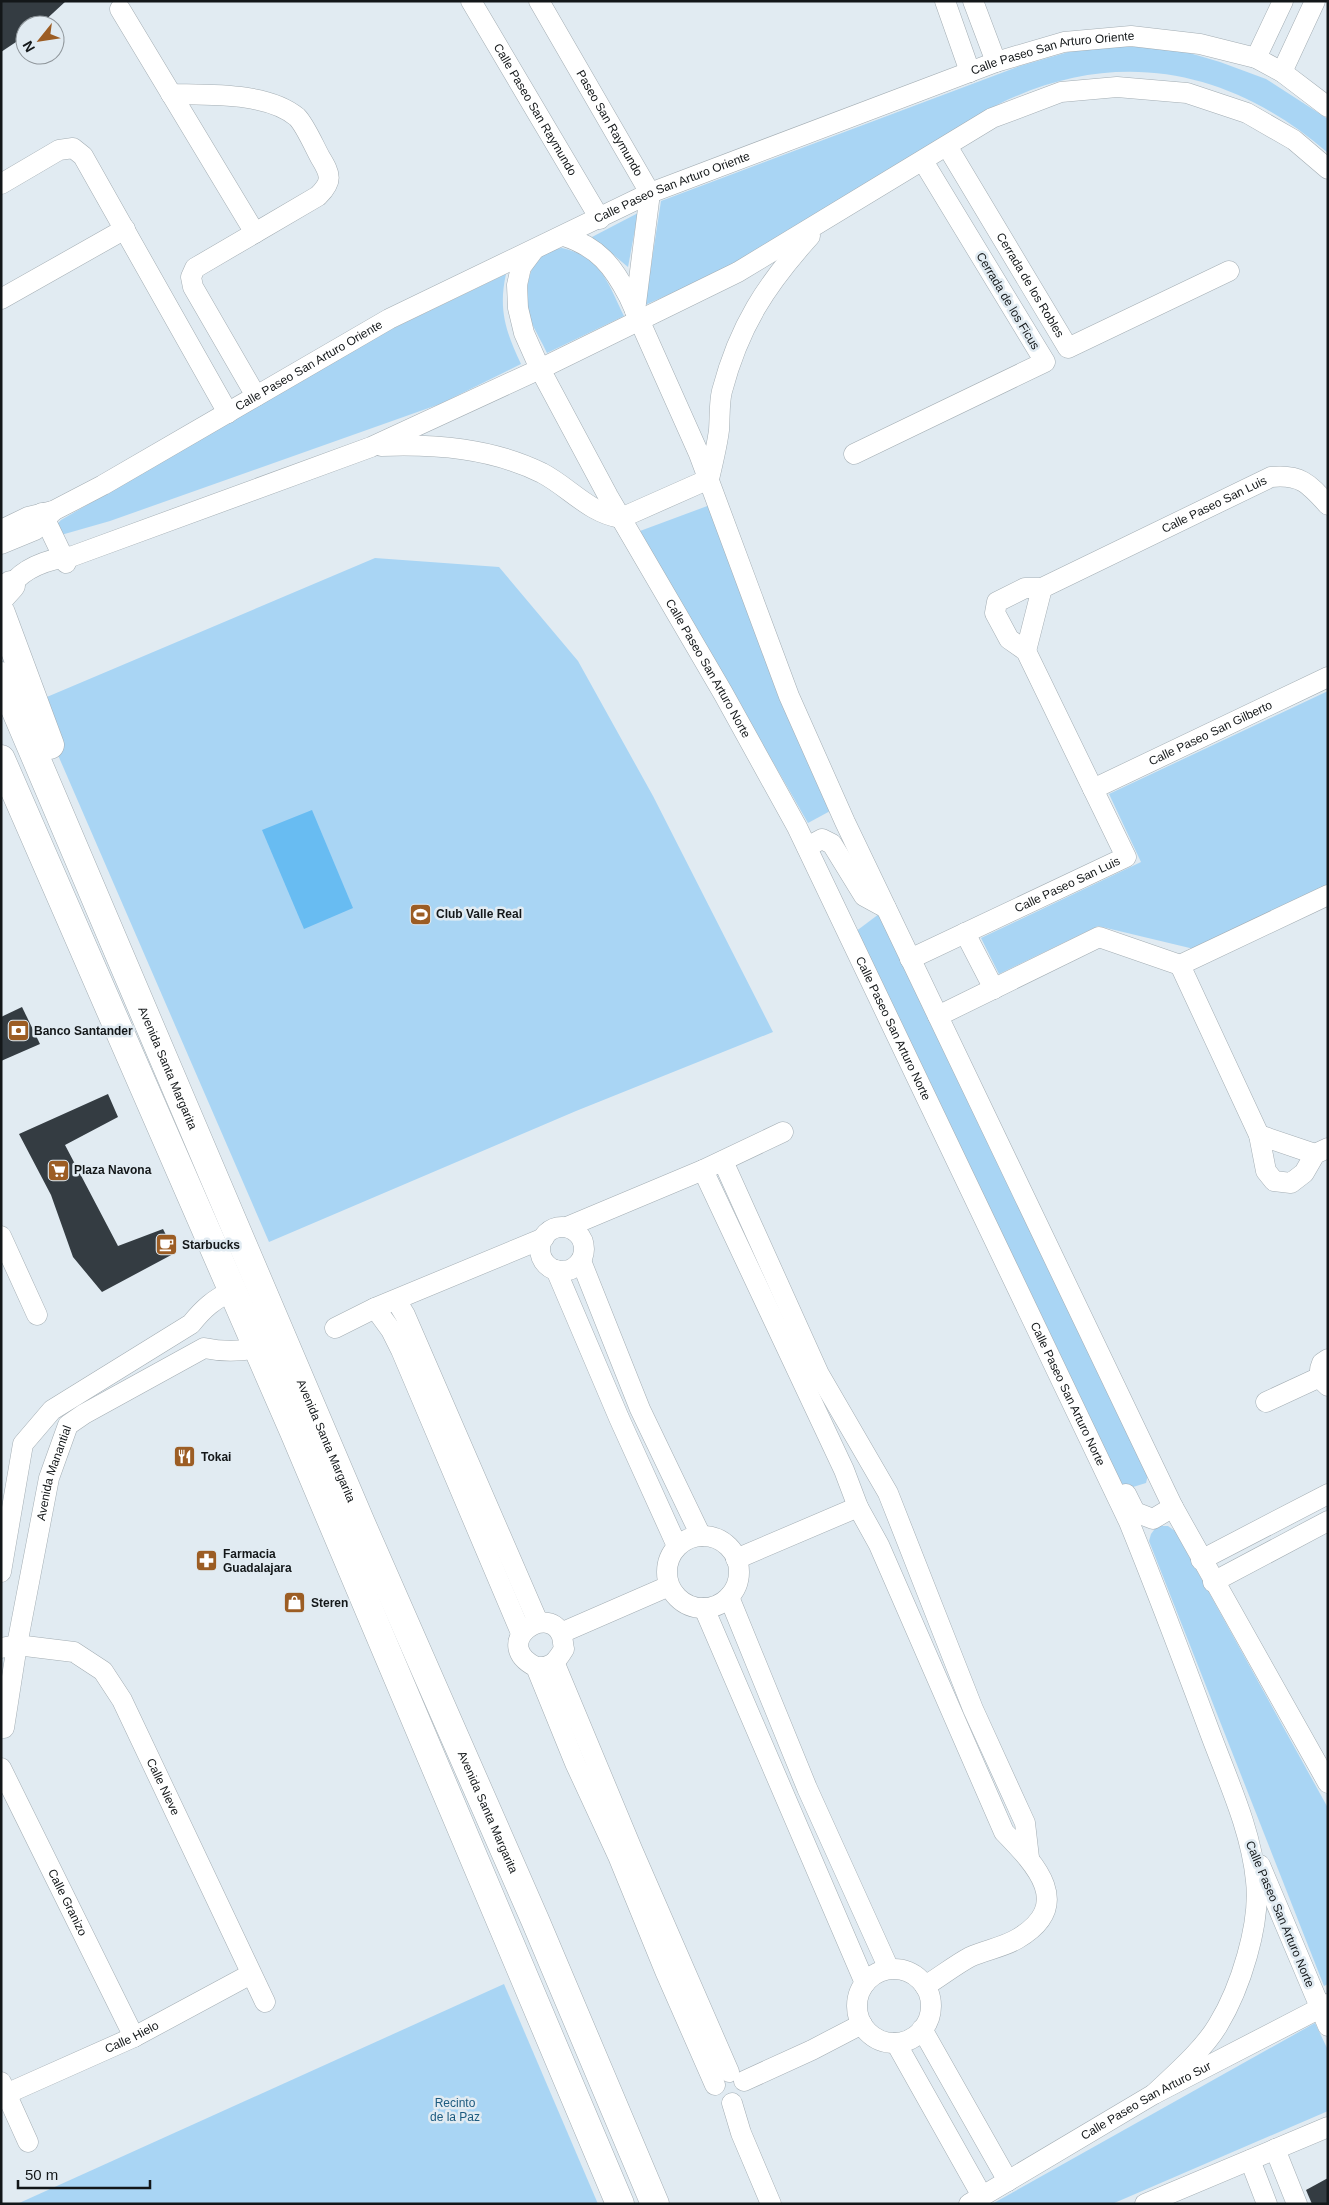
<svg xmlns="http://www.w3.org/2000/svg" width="1329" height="2205" font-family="Arial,sans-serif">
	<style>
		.green { fill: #a9d5f4 }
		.water { fill: #68bcf2 }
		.building { fill: #343c42 }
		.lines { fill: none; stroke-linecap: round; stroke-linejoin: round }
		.street-casing { stroke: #a3adb3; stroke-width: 21 }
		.secondary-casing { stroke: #a3adb3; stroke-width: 29 }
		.street { stroke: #fff; stroke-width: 20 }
		.secondary { stroke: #fff; stroke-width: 28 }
		.labels { text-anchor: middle; stroke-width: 5; stroke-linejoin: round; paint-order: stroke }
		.street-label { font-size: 12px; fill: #131719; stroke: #e1ebf2 }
		.poi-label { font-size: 12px; font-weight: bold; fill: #131719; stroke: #e1ebf2; text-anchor: start }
		.park-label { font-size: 12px; fill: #1d5b7f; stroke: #e1ebf2 }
	</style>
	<rect width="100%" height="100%" fill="#e1ebf2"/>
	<!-- green -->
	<g class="green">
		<path d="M1118,46L1176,49L1220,62L1266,79L1328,119V153C1230,68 1115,46 997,105L750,254L704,279L645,305L661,201L1020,66L1072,51Z"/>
		<polygon points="638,213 628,267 592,237"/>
		<path d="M562,248C601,257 608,283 624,316L547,353C542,342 535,331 531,321C524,300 525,264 547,251C551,249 558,249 562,248Z"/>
		<path d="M506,274C498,310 506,332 521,364L440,404L110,521L61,535L56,525L61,520L388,331Z"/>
		<polygon points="710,505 832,810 808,823 640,531"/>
		<polygon points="375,558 499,567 578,661 653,796 773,1032 576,1111 269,1242 35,702"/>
		<polygon points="1328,691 1328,885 1194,949 1098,926 999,974 981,938 1141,862 1109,794"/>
		<polygon points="879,914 1148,1475 1146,1483 1120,1491 851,935"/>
		<polygon points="1157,1526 1168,1526 1175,1531 1328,1808 1328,1984 1324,1986 1149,1541 1151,1534"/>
		<polygon points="504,1984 598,2204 17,2204"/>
		<polygon points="1315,2023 1328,2050 1328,2111 1112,2204 992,2204"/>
	</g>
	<!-- water -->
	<polygon class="water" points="312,810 353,908 304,929 262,830"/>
	<!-- building -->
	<g class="building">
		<polygon points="1,1 66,1 40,25 25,25 25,36 1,52"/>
		<polygon points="22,1007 40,1044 1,1061 1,1017"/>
		<polygon points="108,1094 118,1117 65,1145 118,1246 163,1229 175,1253 102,1292 73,1257 51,1195 19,1134"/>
		<polygon points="1328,2178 1328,2204 1312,2204 1306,2190"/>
	</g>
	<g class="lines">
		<defs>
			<g id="street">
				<path id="s1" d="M471,1L600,219"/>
				<path id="s2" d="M539,1L650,193L635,311"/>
				<polyline points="945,1 970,72"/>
				<polyline points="973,1 996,62"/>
				<polyline points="120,9 255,233"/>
				<polyline points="1256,58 1283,1"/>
				<polyline points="1282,72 1315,1"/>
				<path d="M171,94C208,95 267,92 297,117C305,125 314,146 320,157C331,175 333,181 318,196L195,268L191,277L193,287L256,396"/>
				<path id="s3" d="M947,146L1068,348L1229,271"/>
				<polyline points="1,184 59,150 73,148 83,156 228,413"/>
				<path d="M564,236C598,247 613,266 629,297L699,454L789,696L845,822L1173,1507L1328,1783"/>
				<path id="s4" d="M533,251L521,267L517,285L518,308L524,333L540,369L608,496L723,693L797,827L1129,1522C1157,1591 1183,1660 1209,1730C1227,1779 1251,1829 1256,1881C1261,1924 1240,1989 1218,2025C1204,2049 1174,2075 1154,2094"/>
				<polyline points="1,299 125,229"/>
				<path d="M381,446C436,444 491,448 542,473C569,487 589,513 621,518L709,479C713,462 717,446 719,430C720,417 719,403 722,391C739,326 766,285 810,236"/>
				<polyline points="854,454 1045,362 923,161"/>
				<polyline points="42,513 66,563"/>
				<path id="s5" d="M1,530L28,517L53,511L103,485L389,319L650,193L996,62L1064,42L1131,36L1200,44L1256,58L1282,72L1328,107"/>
				<polyline points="1,544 35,530 53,511"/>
				<path d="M11,585C26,566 49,559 73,556L371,447L540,369L738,272L992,118L1061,92L1117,87L1187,93L1247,113L1294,140L1328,169"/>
				<polyline points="1026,651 1042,588"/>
				<path id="s6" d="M1093,789L1328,677"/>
				<polyline points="807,847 822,839 832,844 864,896 886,908"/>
				<polyline points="965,933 994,989"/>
				<path id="s7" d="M910,959L1126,857L1026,651L1009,639L995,613L997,602L1025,588H1042L1271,477C1301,474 1309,484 1328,505"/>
				<polyline points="1180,965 1328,895"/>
				<polyline points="938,1016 1099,937 1180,965 1259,1135 1266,1171 1274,1181 1291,1183 1304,1173 1315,1154 1328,1148"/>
				<polyline points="1259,1135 1315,1154"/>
				<polyline points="723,1161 819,1374 888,1493 973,1709 1025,1823 1029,1858"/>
				<path d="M703,1170L844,1470L858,1507L879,1545L1004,1832C1036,1865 1075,1905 1017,1939C1004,1947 985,1950 970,1957C955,1965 940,1977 925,1986"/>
				<polyline points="567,1227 703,1170 783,1132"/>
				<circle cx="562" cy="1249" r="22"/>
				<polyline points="1,1236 37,1315"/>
				<polyline points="581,1261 640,1409 701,1536"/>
				<polyline points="556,1270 619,1418 677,1546"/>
				<polyline points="396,1300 405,1315 538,1622"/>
				<polyline points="375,1308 391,1330 401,1350 521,1633"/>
				<polyline points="335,1328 375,1308 544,1238"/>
				<path d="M1328,1359L1322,1363C1318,1372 1319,1379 1328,1386"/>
				<polyline points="1266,1402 1320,1377"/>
				<polyline points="1126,1494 1135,1512 1153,1519 1173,1507"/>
				<circle cx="703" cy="1572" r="36"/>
				<polyline points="736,1559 858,1507"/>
				<polyline points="1201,1560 1328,1494"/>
				<path d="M1,1572L23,1444L52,1410L191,1324C203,1309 214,1299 232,1291"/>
				<polyline points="1213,1582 1328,1521"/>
				<polyline points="729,1597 807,1788 889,1969"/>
				<polyline points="704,1608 865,1983"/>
				<polyline points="561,1633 669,1586"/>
				<path id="s8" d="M1,1648L17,1645L74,1652L103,1671L122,1700L265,2002"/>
				<polyline points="555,1664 632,1849 729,2072"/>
				<path d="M536,1667C552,1668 556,1662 564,1649C563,1645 563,1638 561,1634C546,1602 490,1644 536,1667L575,1763L618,1856L665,1971L715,2085"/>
				<path id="s9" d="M4,1728L17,1645L49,1478L68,1425L84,1414L204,1348C223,1352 238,1352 257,1348"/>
				<path id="s10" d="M1,1768L134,2037"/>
				<polyline points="1260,1865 1328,2026"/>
				<circle cx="894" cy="2006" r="37"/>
				<polyline points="922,2029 1008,2181"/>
				<polyline points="896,2043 982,2196"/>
				<polyline points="744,2081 812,2050 862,2024"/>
				<polyline points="1,2082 28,2142"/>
				<path id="s11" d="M6,2094L134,2037L251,1974"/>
				<polyline points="732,2103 741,2133 771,2204"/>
				<polyline points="1275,2149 1297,2204"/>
				<polyline points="1250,2160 1267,2204"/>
				<path id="s12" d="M969,2204L1154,2094L1328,2004"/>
				<polyline points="1145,2204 1328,2127"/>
			</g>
			<g id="secondary">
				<polyline points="1,596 11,585"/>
				<polyline points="1,613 50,745"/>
				<path id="s13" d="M1,676L361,1523L535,1920L655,2204"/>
				<polyline points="1,759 294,1432 620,2204"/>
			</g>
		</defs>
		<!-- street casing -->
		<use href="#street" class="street-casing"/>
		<!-- secondary casing -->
		<use href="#secondary" class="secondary-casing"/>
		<!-- street -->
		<use href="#street" class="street"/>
		<!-- secondary -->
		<use href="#secondary" class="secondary"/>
	</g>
	<!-- icons -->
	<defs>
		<symbol id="stadium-square" viewBox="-11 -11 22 22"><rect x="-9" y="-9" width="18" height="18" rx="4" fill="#9c5d24" stroke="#e1ebf2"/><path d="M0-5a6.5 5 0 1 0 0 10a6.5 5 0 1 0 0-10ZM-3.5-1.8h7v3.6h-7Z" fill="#fff"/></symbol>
		<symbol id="bank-square" viewBox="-11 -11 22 22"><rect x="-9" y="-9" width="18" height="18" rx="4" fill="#9c5d24" stroke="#e1ebf2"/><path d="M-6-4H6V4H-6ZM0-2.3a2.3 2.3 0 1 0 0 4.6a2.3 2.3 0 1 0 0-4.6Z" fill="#fff"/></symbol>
		<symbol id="supermarket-square" viewBox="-11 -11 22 22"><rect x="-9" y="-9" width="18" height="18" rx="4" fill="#9c5d24" stroke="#e1ebf2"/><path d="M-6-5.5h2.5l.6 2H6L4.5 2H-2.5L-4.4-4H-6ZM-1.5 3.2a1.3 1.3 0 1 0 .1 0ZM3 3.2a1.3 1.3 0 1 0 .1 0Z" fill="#fff"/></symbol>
		<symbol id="cafe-square" viewBox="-11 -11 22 22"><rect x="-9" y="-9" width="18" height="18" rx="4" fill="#9c5d24" stroke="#e1ebf2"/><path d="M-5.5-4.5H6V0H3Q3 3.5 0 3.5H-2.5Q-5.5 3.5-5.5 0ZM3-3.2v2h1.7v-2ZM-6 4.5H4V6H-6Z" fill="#fff"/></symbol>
		<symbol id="restaurant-square" viewBox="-11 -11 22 22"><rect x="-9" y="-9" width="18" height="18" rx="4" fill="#9c5d24" stroke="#e1ebf2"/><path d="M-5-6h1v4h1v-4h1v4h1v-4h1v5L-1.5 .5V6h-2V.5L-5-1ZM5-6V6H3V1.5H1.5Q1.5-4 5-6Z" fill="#fff"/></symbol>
		<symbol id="pharmacy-square" viewBox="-11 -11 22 22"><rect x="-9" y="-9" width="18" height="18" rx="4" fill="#9c5d24" stroke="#e1ebf2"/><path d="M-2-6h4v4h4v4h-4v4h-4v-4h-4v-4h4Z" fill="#fff"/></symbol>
		<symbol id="shop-square" viewBox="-11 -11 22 22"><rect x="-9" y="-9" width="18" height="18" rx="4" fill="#9c5d24" stroke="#e1ebf2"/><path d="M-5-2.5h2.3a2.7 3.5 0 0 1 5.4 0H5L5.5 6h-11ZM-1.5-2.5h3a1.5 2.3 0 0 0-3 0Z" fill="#fff"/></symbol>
	</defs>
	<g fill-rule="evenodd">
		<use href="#stadium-square" x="408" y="902" width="25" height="25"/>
		<use href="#bank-square" x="6" y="1018" width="25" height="25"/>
		<use href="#supermarket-square" x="46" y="1158" width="25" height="25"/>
		<use href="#cafe-square" x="154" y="1232" width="25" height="25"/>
		<use href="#restaurant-square" x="172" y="1444" width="25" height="25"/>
		<use href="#pharmacy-square" x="194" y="1548" width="25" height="25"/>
		<use href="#shop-square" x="282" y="1590" width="25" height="25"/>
	</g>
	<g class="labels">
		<!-- street labels -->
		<g class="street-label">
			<text dy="4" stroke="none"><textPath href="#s5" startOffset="1160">Calle Paseo San Arturo Oriente</textPath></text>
			<text dy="4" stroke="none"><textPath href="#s1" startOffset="126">Calle Paseo San Raymundo</textPath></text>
			<text dy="4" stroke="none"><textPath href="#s2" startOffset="141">Paseo San Raymundo</textPath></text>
			<text dy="4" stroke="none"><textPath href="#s5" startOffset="755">Calle Paseo San Arturo Oriente</textPath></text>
			<text dy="4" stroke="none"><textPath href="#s3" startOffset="162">Cerrada de los Robles</textPath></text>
			<text transform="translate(1008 301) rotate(59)" y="4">Cerrada de los Ficus</text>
			<text dy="4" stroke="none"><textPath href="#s5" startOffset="350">Calle Paseo San Arturo Oriente</textPath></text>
			<text dy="4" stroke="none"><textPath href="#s7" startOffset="769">Calle Paseo San Luis</textPath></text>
			<text dy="4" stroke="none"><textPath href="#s4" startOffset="470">Calle Paseo San Arturo Norte</textPath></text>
			<text dy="4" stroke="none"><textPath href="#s6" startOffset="130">Calle Paseo San Gilberto</textPath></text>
			<text dy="4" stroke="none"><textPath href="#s7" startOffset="174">Calle Paseo San Luis</textPath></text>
			<text dy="4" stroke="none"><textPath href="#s4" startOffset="875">Calle Paseo San Arturo Norte</textPath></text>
			<text dy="4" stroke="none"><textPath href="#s13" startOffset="426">Avenida Santa Margarita</textPath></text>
			<text dy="4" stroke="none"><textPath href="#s4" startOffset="1280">Calle Paseo San Arturo Norte</textPath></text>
			<text dy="4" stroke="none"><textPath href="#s13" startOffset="831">Avenida Santa Margarita</textPath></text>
			<text dy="4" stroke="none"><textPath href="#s9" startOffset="260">Avenida Manantial</textPath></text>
			<text dy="4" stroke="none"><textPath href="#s8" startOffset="239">Calle Nieve</textPath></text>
			<text dy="4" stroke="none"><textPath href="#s13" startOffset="1236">Avenida Santa Margarita</textPath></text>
			<text dy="4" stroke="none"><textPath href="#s10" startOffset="150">Calle Granizo</textPath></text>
			<text transform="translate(1280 1914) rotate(67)" y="4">Calle Paseo San Arturo Norte</text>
			<text dy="4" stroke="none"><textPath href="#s11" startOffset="138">Calle Hielo</textPath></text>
			<text dy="4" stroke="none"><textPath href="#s12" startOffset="205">Calle Paseo San Arturo Sur</textPath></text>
		</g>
		<!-- poi labels -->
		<g class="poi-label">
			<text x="436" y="918">Club Valle Real</text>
			<text x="34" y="1035">Banco Santander</text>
			<text x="74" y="1174">Plaza Navona</text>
			<text x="182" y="1249">Starbucks</text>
			<text x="201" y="1461">Tokai</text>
			<text x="223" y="1558">Farmacia<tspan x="223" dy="14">Guadalajara</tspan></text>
			<text x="311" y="1607">Steren</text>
		</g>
		<!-- park labels -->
		<g class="park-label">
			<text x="455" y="2107">Recinto<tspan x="455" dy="14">de la Paz</tspan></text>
		</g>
	</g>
	<!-- border -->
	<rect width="1329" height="2205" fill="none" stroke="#131719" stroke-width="5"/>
	<!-- north arrow -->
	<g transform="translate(40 40) rotate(240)"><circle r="24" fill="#e1ebf2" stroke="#8f969b"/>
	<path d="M0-4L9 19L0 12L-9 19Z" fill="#9c5d24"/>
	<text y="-8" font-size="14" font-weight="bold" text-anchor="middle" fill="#131719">N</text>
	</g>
	<!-- scale -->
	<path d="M18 2180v8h132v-8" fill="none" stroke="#131719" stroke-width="2.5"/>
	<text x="25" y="2180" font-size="15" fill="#131719" stroke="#e1ebf2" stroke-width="4" paint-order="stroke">50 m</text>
</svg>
